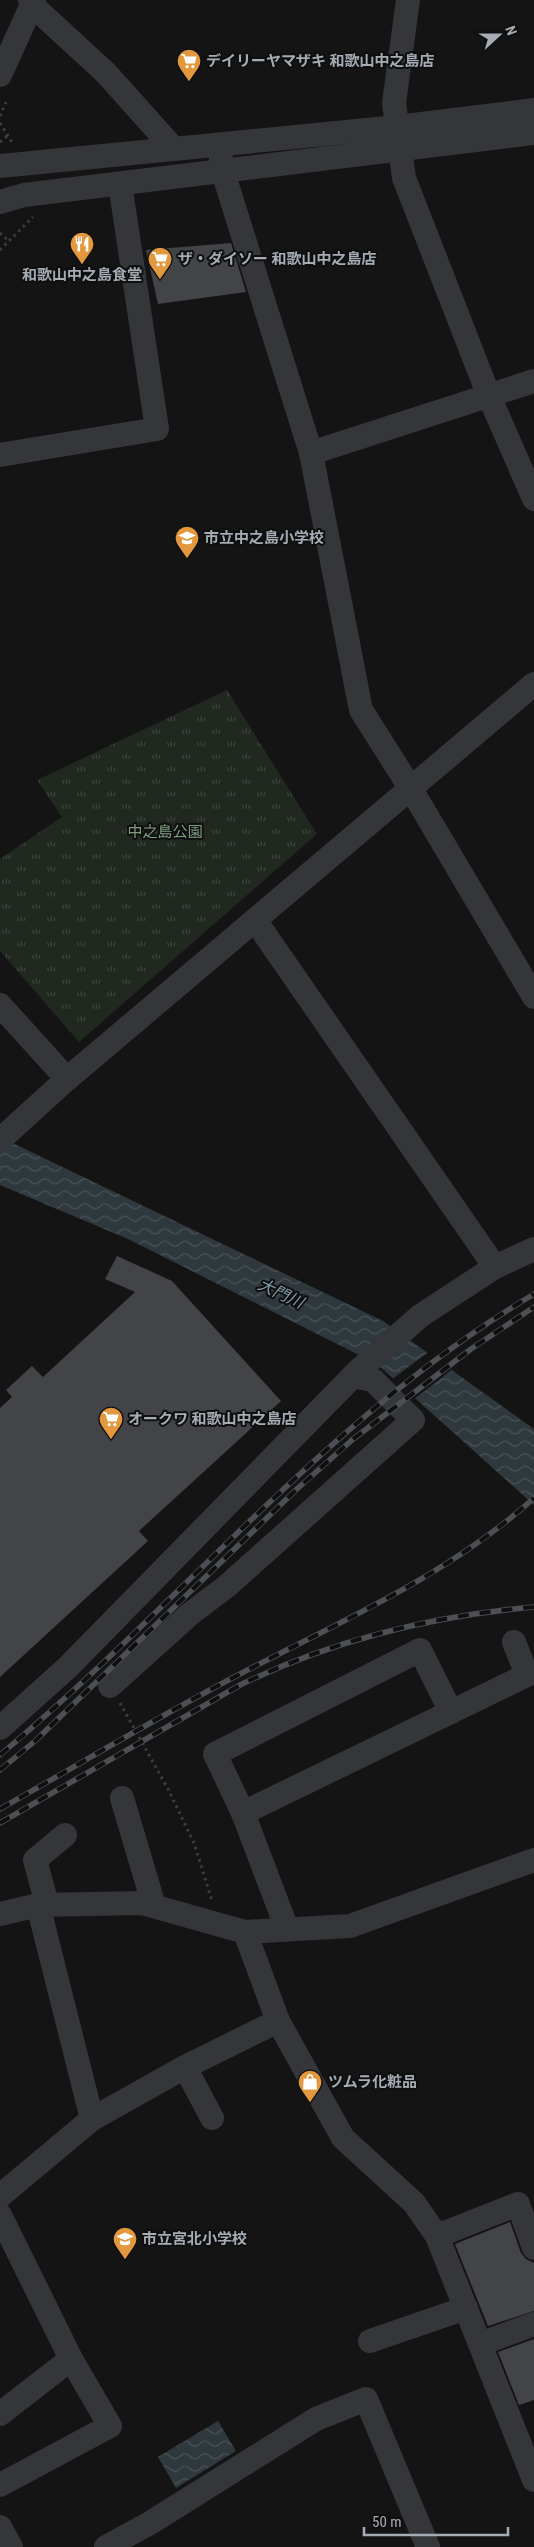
<svg xmlns="http://www.w3.org/2000/svg" width="534" height="2547" font-family="'Roboto Condensed','Noto Sans JP',sans-serif">
	<style>
		.park { fill: url(#park-tufts) }
		.water { fill: url(#water-waves) }
		.pier { fill: #141415 }
		.building { fill: #434448 }
		.lines { fill: none; stroke-linecap: round; stroke-linejoin: round }
		.path { stroke: #3b3d41; stroke-width: 3; stroke-dasharray: 2.5 4; stroke-linecap: butt }
		.minor { stroke: #35363a; stroke-width: 24 }
		.rail-casing { stroke: #4c4f53; stroke-width: 5.5 }
		.rail { stroke: #0f0f10; stroke-width: 4; stroke-dasharray: 11; stroke-linecap: butt }
		.labels { text-anchor: middle; stroke-width: 4; stroke-linejoin: round; paint-order: stroke }
		.poi-label { font-size: 15px; font-weight: bold; fill: #a6acb4; stroke: #0f0f10; text-anchor: start }
		.park-label { font-size: 15px; fill: #819e7f; stroke: #0f0f10 }
		.water-label { font-size: 16px; font-style: italic; fill: #809dad; stroke: #0f0f10 }
	</style>
	<defs>
		<pattern id="park-tufts" width="24" height="20" patternUnits="userSpaceOnUse" patternTransform="scale(1.25)"><rect width="24" height="20" fill="#202820"/><path d="M3 7l-1-3M5 7V3M7 7l1-3M15 17l-1-3M17 17v-4M19 17l1-3" fill="none" stroke="#3d443e"/></pattern>
		<pattern id="water-waves" width="16" height="10" patternUnits="userSpaceOnUse" patternTransform="scale(1.25)"><rect width="16" height="10" fill="#2e383d"/><path d="M0 5q4-4 8 0t8 0" fill="none" stroke="#495257"/></pattern>
	</defs>
	<rect width="100%" height="100%" fill="#141415"/>
	<!-- park -->
	<polygon class="park" points="227,690 317,834 79,1042 0,951 0,859 62,817 37,780"/>
	<!-- water -->
	<g class="water">
		<polygon points="0,1137 383,1321 534,1429 534,1505 377,1364 128,1239 0,1185"/>
		<polygon points="218,2421 236,2451 176,2488 158,2457"/>
	</g>
	<!-- pier -->
	<polygon class="pier" points="430,1351 454,1368 413,1400 391,1380"/>
	<!-- building -->
	<g class="building">
		<polygon points="231,243 246,292 158,304 146,250"/>
		<polygon points="117,1256 172,1281 281,1401 139,1531 148,1541 0,1677 0,1408 12,1397 6,1390 32,1366 43,1377 135,1292 105,1279"/>
		<polygon points="510,2222 521,2253 526,2259 534,2263 534,2311 488,2326 455,2244"/>
		<polygon points="534,2339 534,2400 519,2405 498,2352"/>
	</g>
	<g class="lines">
		<!-- path -->
		<g class="path">
			<polyline points="0,116 6,102"/>
			<polyline points="0,123 13,144"/>
			<polyline points="0,142 7,136"/>
			<polyline points="0,233 9,241"/>
			<polyline points="0,250 33,217"/>
			<polyline points="120,1703 168,1789 194,1843 212,1901"/>
		</g>
		<!-- minor -->
		<g class="minor">
			<polyline points="30,0 32,5 106,73 174,149"/>
			<polyline points="408,0 394,103 404,178 489,396 534,499"/>
			<polyline points="0,75 34,0"/>
			<polyline points="219,145 223,172 311,453 361,710 411,789 534,997"/>
			<polyline points="0,166 397,127 534,110"/>
			<polyline points="0,202 24,195 534,133"/>
			<polyline points="311,453 534,381"/>
			<polyline points="0,455 157,429 120,184"/>
			<polyline points="255,920 495,1267"/>
			<polyline points="0,1005 67,1079"/>
			<polyline points="0,1140 67,1079 534,684"/>
			<polyline points="110,1686 190,1614 227,1586 413,1420 373,1380 353,1376"/>
			<polyline points="0,1728 68,1667 359,1370 420,1316 495,1267 534,1249"/>
			<polyline points="122,1798 154,1906"/>
			<polyline points="243,1813 215,1754 420,1650 451,1712"/>
			<polyline points="47,1904 35,1860 65,1835"/>
			<polyline points="38,1905 92,2119"/>
			<polyline points="0,1914 38,1905 142,1903 245,1932 350,1926 534,1860"/>
			<polyline points="287,1929 243,1813 527,1675 514,1642"/>
			<polyline points="245,1932 278,2021 343,2138 414,2203 437,2236 534,2480"/>
			<polyline points="185,2067 212,2118"/>
			<polyline points="0,2196 92,2119 185,2067 278,2021"/>
			<polyline points="0,2215 71,2359 110,2426 0,2485"/>
			<polyline points="437,2236 518,2204 534,2248"/>
			<polyline points="370,2341 466,2308"/>
			<polyline points="480,2344 534,2324"/>
			<polyline points="0,2414 71,2359"/>
			<polyline points="0,2527 11,2547"/>
			<polyline points="106,2547 150,2523 316,2419 366,2399 428,2547"/>
		</g>
		<defs>
			<g id="rail">
				<path d="M0,1755C181,1604 329,1415 534,1294"/>
				<polyline points="0,1770 35,1741 298,1488 352,1440 471,1349 534,1307"/>
				<path d="M0,1809C80,1764 159,1716 240,1674C341,1621 449,1575 534,1498"/>
				<path d="M0,1823L240,1685C333,1640 431,1616 534,1607"/>
			</g>
		</defs>
		<!-- rail casing -->
		<use href="#rail" class="rail-casing"/>
		<!-- rail -->
		<use href="#rail" class="rail"/>
	</g>
	<!-- icons -->
	<defs>
		<symbol id="supermarket-pin" viewBox="-11 -11 22 30"><path d="M0 17L-7.5 6A9.5 9.5 0 1 1 7.5 6Z" fill="#e3983e" stroke="#0f0f10"/><path d="M-6-5.5h2.5l.6 2H6L4.5 2H-2.5L-4.4-4H-6ZM-1.5 3.2a1.3 1.3 0 1 0 .1 0ZM3 3.2a1.3 1.3 0 1 0 .1 0Z" fill="#fff"/></symbol>
		<symbol id="restaurant-pin" viewBox="-11 -11 22 30"><path d="M0 17L-7.5 6A9.5 9.5 0 1 1 7.5 6Z" fill="#e3983e" stroke="#0f0f10"/><path d="M-5-6h1v4h1v-4h1v4h1v-4h1v5L-1.5 .5V6h-2V.5L-5-1ZM5-6V6H3V1.5H1.5Q1.5-4 5-6Z" fill="#fff"/></symbol>
		<symbol id="school-pin" viewBox="-11 -11 22 30"><path d="M0 17L-7.5 6A9.5 9.5 0 1 1 7.5 6Z" fill="#e3983e" stroke="#0f0f10"/><path d="M0-5L7-2L0 1L-7-2ZM-4 1L0 2.5L4 1V4Q0 6-4 4Z" fill="#fff"/></symbol>
		<symbol id="shop-pin" viewBox="-11 -11 22 30"><path d="M0 17L-7.5 6A9.5 9.5 0 1 1 7.5 6Z" fill="#e3983e" stroke="#0f0f10"/><path d="M-5-2.5h2.3a2.7 3.5 0 0 1 5.4 0H5L5.5 6h-11ZM-1.5-2.5h3a1.5 2.3 0 0 0-3 0Z" fill="#fff"/></symbol>
	</defs>
	<g fill-rule="evenodd">
		<use href="#supermarket-pin" x="175" y="47" width="28" height="38"/>
		<use href="#restaurant-pin" x="68" y="230" width="28" height="38"/>
		<use href="#supermarket-pin" x="146" y="245" width="28" height="38"/>
		<use href="#school-pin" x="173" y="524" width="28" height="38"/>
		<use href="#supermarket-pin" x="97" y="1405" width="28" height="38"/>
		<use href="#shop-pin" x="296" y="2068" width="28" height="38"/>
		<use href="#school-pin" x="111" y="2225" width="28" height="38"/>
	</g>
	<g class="labels">
		<!-- poi labels -->
		<g class="poi-label">
			<text x="206" y="66">デイリーヤマザキ 和歌山中之島店</text>
			<text x="178" y="264">ザ・ダイソー 和歌山中之島店</text>
			<text x="82" y="280" text-anchor="middle">和歌山中之島食堂</text>
			<text x="204" y="543">市立中之島小学校</text>
			<text x="128" y="1424">オークワ 和歌山中之島店</text>
			<text x="328" y="2087">ツムラ化粧品</text>
			<text x="142" y="2244">市立宮北小学校</text>
		</g>
		<!-- park labels -->
		<g class="park-label">
			<text x="165" y="837">中之島公園</text>
		</g>
		<!-- water labels -->
		<g class="water-label">
			<text transform="translate(281 1293) rotate(25)" y="6">大門川</text>
		</g>
	</g>
	<!-- north arrow -->
	<g transform="translate(499 35) rotate(69)" stroke="#0f0f10" stroke-width="4" paint-order="stroke">
	<path d="M0-4L9 19L0 12L-9 19Z" fill="#a6acb4"/>
	<text y="-8" font-size="14" font-weight="bold" text-anchor="middle" fill="#a6acb4">N</text>
	</g>
	<!-- scale -->
	<path d="M364 2527v8h144v-8" fill="none" stroke="#a6acb4" stroke-width="2.5"/>
	<text x="372" y="2527" font-size="15" fill="#a6acb4" stroke="#0f0f10" stroke-width="4" paint-order="stroke">50 m</text>
</svg>
